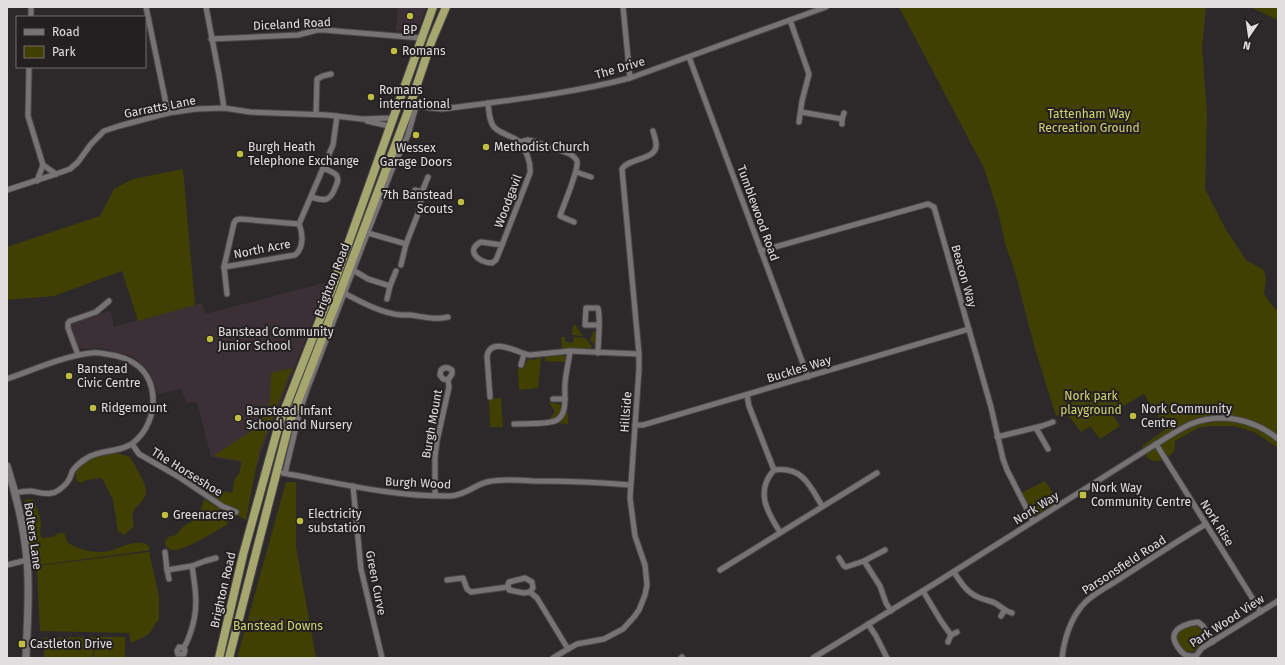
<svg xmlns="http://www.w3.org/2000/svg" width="1285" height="665" font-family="'Fira Sans',sans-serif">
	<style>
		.built { fill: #3b3035 }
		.green { fill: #404003 }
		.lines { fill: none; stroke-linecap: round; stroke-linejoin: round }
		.minor-casing { stroke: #4b4749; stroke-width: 7 }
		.secondary-casing { stroke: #4b4749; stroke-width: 9 }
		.trunk-casing { stroke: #4b4749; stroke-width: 10 }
		.minor { stroke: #777274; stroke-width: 5 }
		.secondary { stroke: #777274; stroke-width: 7 }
		.trunk { stroke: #a6a76e; stroke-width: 8 }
		.poi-dot { fill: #bebf42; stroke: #242021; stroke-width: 1.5 }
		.labels { text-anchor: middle; stroke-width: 4; stroke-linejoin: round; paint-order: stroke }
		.street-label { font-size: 12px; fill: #e1dee0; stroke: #242021 }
		.poi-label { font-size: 12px; fill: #e1dee0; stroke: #242021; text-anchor: start }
		.park-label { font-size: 12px; fill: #d3d574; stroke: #242021 }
	</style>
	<rect width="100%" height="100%" fill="#2d292b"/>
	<!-- built -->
	<g class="built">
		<polygon points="398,7 426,7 420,24 413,31 396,30"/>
		<polygon points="328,282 261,453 258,465 211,457 197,402 187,403 181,389 157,394 154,382 148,370 136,359 129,355 100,348 78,349 71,324 110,311 113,320 113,327 202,303 205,314"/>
	</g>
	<!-- green -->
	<g class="green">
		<path d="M899,7H1206L1202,47L1207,113L1205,189L1225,228L1246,260L1264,270L1266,279L1264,294L1275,309L1278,308V448L1254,432L1235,426H1210L1198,428L1175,441C1175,444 1175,448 1174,451C1169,459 1155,466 1147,457C1145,454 1144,449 1142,446L1166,429L1144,394L1111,413L1120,426L1100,439L1090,426L1081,432L1065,411L1056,416L1035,349L1015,272L1005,243L998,211L984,168Z"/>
		<polygon points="1250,7 1278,7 1278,20"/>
		<polygon points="183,169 195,305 138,321 122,271 54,296 7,300 7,247 100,216 114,189 133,179"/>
		<polygon points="573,325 576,325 577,328 583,336 572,335"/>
		<polygon points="594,330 596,334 595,345 590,340"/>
		<polygon points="561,337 565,337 565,342 573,343 574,337 585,338 592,346 591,348 562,348"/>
		<polygon points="563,355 565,356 565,362 545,361 545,357"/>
		<polygon points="541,357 538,388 519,390 518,368 523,369 528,359 534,360"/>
		<polygon points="292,368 259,452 246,520 225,509 206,497 209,493 213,492 214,489 232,493 235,478 239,474 242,461 213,456 253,430 270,403 271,373"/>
		<polygon points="501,398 503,427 490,427 489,399"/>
		<path d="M549,402L561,405L562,407L558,416L551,420L550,418C559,409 552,410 549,402Z"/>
		<polygon points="565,412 568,414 568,424 557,423 562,418"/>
		<path d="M113,452L130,457C134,465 147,483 146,492C143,509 128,503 134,526L124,535L118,531L113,500L102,478L87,480L81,483L77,481C69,462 100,456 113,452Z"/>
		<polygon points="1045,481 1060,504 1033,521 1019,494"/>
		<polygon points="286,482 296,482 296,547 316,658 237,658"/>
		<path d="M29,499L33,500C36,506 40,514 41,522C41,530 38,530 42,538L53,537L58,533H64L68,543C79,549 91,553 104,552C116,551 141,534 150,548L148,551H144L32,566L23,503L26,500Z"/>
		<path d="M204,499L223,511L228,524C218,530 183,552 172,550C170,549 168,548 166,547L165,542L168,537L176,535L184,526L199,517Z"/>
		<polygon points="149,552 159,596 159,619 148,635 131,643 129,633 40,631 37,566"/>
		<path d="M1196,625C1199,627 1200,629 1202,632C1203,634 1205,635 1205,637C1208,645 1191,655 1185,651C1182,650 1181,646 1179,644C1172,632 1186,626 1196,625Z"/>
		<polygon points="93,637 93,658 44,658 44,638"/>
		<rect x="94" y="637" width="31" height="21"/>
	</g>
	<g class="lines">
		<defs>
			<g id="minor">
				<polyline points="146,7 168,113"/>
				<polyline points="206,7 219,75 224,108"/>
				<polyline points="623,7 630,78"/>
				<polyline points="31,17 31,7"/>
				<polyline points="790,20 809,74 802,101 799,122"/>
				<polyline points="211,39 298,35 317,30 324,30 421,38"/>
				<polyline points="689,57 808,377"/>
				<polyline points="29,67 28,116 43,165 56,174"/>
				<path d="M488,103C489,110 489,123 495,128C501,134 513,136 520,142L528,140L533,141L570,154C573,156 576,158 577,161C579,170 563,206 560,216L574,222"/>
				<path d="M410,104L430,108L442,109C504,101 569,94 630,78L826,7"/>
				<polyline points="801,112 842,119"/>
				<polyline points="316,114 317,79 323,76 331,74"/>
				<polyline points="367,121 389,126"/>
				<polyline points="842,124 842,119 844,113"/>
				<polyline points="576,172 591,177"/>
				<polyline points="37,181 43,165"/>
				<polyline points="7,190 56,174 70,169 78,162 91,144 104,131 119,126 168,113 196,109 224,108 250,112 327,115 362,119 392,118"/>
				<polyline points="415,190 422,192"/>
				<path d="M311,197C324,201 330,202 335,188C337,184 339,180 337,176C335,172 327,170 323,168"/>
				<polyline points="368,233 406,244"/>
				<path d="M481,242L502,245L496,260L492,263C478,263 465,250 481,242Z"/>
				<path d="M502,245L530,173C531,161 527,152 520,142"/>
				<polyline points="761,251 928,204 934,207 991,407 1003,459 1007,470 1033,521"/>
				<polyline points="401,265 406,244 419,211 422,192 428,177"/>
				<path d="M224,267L295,255C304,248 303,233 299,224L333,145L337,116"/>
				<polyline points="353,270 368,279 390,286"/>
				<path d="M344,293C361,302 383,314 402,315C405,315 408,315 411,315C424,317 435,320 448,317"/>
				<polyline points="227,294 224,267 234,223 236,220 240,219 299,224"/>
				<polyline points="387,299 390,286 396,271"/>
				<path d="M598,353C598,340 601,320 598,308H586L585,325H598"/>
				<polyline points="78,355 68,328 68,323 70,321 96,312 109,301"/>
				<polyline points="521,365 524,354"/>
				<path d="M7,379C33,370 64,356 91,353C96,352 101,353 106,354C132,357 151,370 153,397C154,414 147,432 133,443C120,453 101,449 87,458C82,461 77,465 73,470C71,473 71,478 68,481C66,485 56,493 52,493C44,495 38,492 31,491C26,491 20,492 15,493"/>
				<polyline points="747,395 749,406 774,470"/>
				<path d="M490,397L487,356C491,335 519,354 530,355L570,351L639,354"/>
				<polyline points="553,399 565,399"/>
				<path d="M514,424C525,423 548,425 557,420C568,413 564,396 565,385C565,375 569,362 570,351"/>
				<polyline points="635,425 643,425 969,329"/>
				<polyline points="1036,428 1048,449"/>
				<polyline points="997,437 1042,426 1053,422"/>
				<polyline points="132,444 139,454 179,477 222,506 236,512"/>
				<polyline points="1156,444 1261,612"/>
				<path d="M283,473C338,483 394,497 451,496C465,495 475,485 487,482C499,479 520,480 533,481C565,481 597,482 630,485"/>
				<polyline points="285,473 300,410 308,387 391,172 408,135 416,106"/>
				<polyline points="353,486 361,569 382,658"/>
				<path d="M435,495V457L437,441L449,387L448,380L452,374V370C448,367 444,367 441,370L440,375L443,379L448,380"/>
				<path d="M780,532C767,512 755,491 774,470C802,466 810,485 822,506"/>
				<polyline points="885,550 864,561 880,586 886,603 891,611"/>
				<polyline points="165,552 167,570 192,566"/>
				<polyline points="839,558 844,566 846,567 864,561"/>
				<polyline points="7,565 27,560"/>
				<polyline points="167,570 169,579"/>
				<polyline points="720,570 877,473"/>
				<path d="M954,572C961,583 967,593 980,598C985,600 991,601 995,603C1002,607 1004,611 1012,613"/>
				<polygon points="525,578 532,582 533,588 530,592 524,593 509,590 508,584 509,582"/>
				<polyline points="447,580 463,578 467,589 471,592 508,587"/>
				<polyline points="923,591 941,621 951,635 957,632"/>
				<polyline points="530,592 537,598 568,649"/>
				<polyline points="1001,616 1004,611"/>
				<polyline points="868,624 876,636 887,658"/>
				<polyline points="948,642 951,635"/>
				<path d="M1213,642L1203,626L1198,622C1189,623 1175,627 1174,636C1173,642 1181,653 1186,655C1189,656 1193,656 1196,656L1202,648L1278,601"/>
				<path d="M183,648C187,644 188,639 190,634C199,609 196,592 192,566L205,561L216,558"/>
				<polyline points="178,654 184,654 185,650 183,648"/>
				<polyline points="178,654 177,651 179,647 183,648"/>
				<path d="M553,658L568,649L577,644L604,639L623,629L634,617L639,610L645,595L647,585L645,565L635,536L630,498L639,369V354L622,169C628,158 658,160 656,144C656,140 654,135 653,131"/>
				<polyline points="681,658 682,657"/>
				<path d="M813,658L934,584L1156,444C1168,437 1179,429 1191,424C1221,412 1254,419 1278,439"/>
				<path d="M1062,658C1064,641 1070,621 1081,607C1090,595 1106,588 1118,580C1147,561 1176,542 1206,524"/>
			</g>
			<path id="secondary" d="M7,466C17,497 24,528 27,560C30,592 27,625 26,658"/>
			<g id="trunk">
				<polyline points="219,658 243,555 279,424 333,286 433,7"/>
				<polyline points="229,658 289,424 339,295 407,114 432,40 446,7"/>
			</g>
		</defs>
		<!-- minor casing -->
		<use href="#minor" class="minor-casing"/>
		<!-- secondary casing -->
		<use href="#secondary" class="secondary-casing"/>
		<!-- trunk casing -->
		<use href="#trunk" class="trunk-casing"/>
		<!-- minor -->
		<use href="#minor" class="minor"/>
		<!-- secondary -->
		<use href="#secondary" class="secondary"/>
		<!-- trunk -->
		<use href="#trunk" class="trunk"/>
	</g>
	<!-- markers -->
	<g class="poi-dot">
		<circle cx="410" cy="16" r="4"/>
		<circle cx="394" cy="51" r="4"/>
		<circle cx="371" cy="97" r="4"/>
		<circle cx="416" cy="135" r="4"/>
		<circle cx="486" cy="147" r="4"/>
		<circle cx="240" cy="154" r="4"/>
		<circle cx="461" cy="202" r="4"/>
		<circle cx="210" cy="339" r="4"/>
		<circle cx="69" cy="376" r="4"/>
		<circle cx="93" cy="408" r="4"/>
		<circle cx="1133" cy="416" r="4"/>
		<circle cx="238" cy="418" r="4"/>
		<rect x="1079" y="491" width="8" height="8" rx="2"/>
		<circle cx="165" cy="515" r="4"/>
		<circle cx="300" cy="521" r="4"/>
		<rect x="18" y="640" width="8" height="8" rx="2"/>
	</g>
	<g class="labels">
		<!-- street labels -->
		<g class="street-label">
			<text transform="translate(292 24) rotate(-3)" y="4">Diceland Road</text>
			<text transform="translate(620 68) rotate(-16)" y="4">The Drive</text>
			<text transform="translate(160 107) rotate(-11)" y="4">Garratts Lane</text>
			<text transform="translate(508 201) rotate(-69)" y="4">Woodgavil</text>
			<text transform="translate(758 213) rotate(70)" y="4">Tumblewood Road</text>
			<text transform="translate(262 249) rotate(-11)" y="4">North Acre</text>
			<text transform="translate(964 276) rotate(74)" y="4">Beacon Way</text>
			<text transform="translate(332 280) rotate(-69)" y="4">Brighton Road</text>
			<text transform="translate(799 369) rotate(-17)" y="4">Buckles Way</text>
			<text transform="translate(626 412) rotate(-86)" y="4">Hillside</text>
			<text transform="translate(432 424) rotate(-80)" y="4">Burgh Mount</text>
			<text transform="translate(187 472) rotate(32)" y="4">The Horseshoe</text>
			<text transform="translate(418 483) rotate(3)" y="4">Burgh Wood</text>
			<text transform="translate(1036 508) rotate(-32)" y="4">Nork Way</text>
			<text transform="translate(1217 523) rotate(58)" y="4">Nork Rise</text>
			<text transform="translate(33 536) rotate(82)" y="4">Bolters Lane</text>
			<text transform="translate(1124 565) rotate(-33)" y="4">Parsonsfield Road</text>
			<text transform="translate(376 583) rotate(79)" y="4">Green Curve</text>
			<text transform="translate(223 590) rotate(-77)" y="4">Brighton Road</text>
			<text transform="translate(1227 621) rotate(-33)" y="4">Park Wood View</text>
		</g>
		<!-- poi labels -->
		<g class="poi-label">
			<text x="410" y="34" text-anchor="middle">BP</text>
			<text x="402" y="55">Romans</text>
			<text x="379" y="94">Romans<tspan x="379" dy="14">international</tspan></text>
			<text x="248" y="151">Burgh Heath<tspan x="248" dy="14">Telephone Exchange</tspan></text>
			<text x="494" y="151">Methodist Church</text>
			<text x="416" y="152" text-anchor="middle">Wessex<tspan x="416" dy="14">Garage Doors</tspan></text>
			<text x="453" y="199" text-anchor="end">7th Banstead<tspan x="453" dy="14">Scouts</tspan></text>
			<text x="218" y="336">Banstead Community<tspan x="218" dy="14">Junior School</tspan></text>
			<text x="77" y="373">Banstead<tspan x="77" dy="14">Civic Centre</tspan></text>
			<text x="101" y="412">Ridgemount</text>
			<text x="1141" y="413">Nork Community<tspan x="1141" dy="14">Centre</tspan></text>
			<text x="246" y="415">Banstead Infant<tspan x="246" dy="14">School and Nursery</tspan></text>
			<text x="1091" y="492">Nork Way<tspan x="1091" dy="14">Community Centre</tspan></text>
			<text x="308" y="518">Electricity<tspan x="308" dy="14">substation</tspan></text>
			<text x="173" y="519">Greenacres</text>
			<text x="30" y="648">Castleton Drive</text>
		</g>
		<!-- park labels -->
		<g class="park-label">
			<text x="1089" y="118">Tattenham Way<tspan x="1089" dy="14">Recreation Ground</tspan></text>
			<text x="1091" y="400">Nork park<tspan x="1091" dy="14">playground</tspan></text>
			<text x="278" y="630">Banstead Downs</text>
		</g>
	</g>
	<!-- border -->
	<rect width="1285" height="665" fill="none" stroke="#e1dee0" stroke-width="16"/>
	<!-- legend -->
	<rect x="16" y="16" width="130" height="52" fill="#242021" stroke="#706c6d"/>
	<rect x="24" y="29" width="20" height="6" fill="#777274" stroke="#706c6d"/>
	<text x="52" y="36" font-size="12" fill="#e1dee0">Road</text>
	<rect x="24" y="46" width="20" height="12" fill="#404003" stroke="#706c6d"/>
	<text x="52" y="56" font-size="12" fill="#e1dee0">Park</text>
	<!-- north arrow -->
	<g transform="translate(1249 36) rotate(193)" stroke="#242021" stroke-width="3" paint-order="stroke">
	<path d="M0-3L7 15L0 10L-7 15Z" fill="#e1dee0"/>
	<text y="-6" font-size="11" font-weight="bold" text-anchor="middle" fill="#e1dee0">N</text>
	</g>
</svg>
